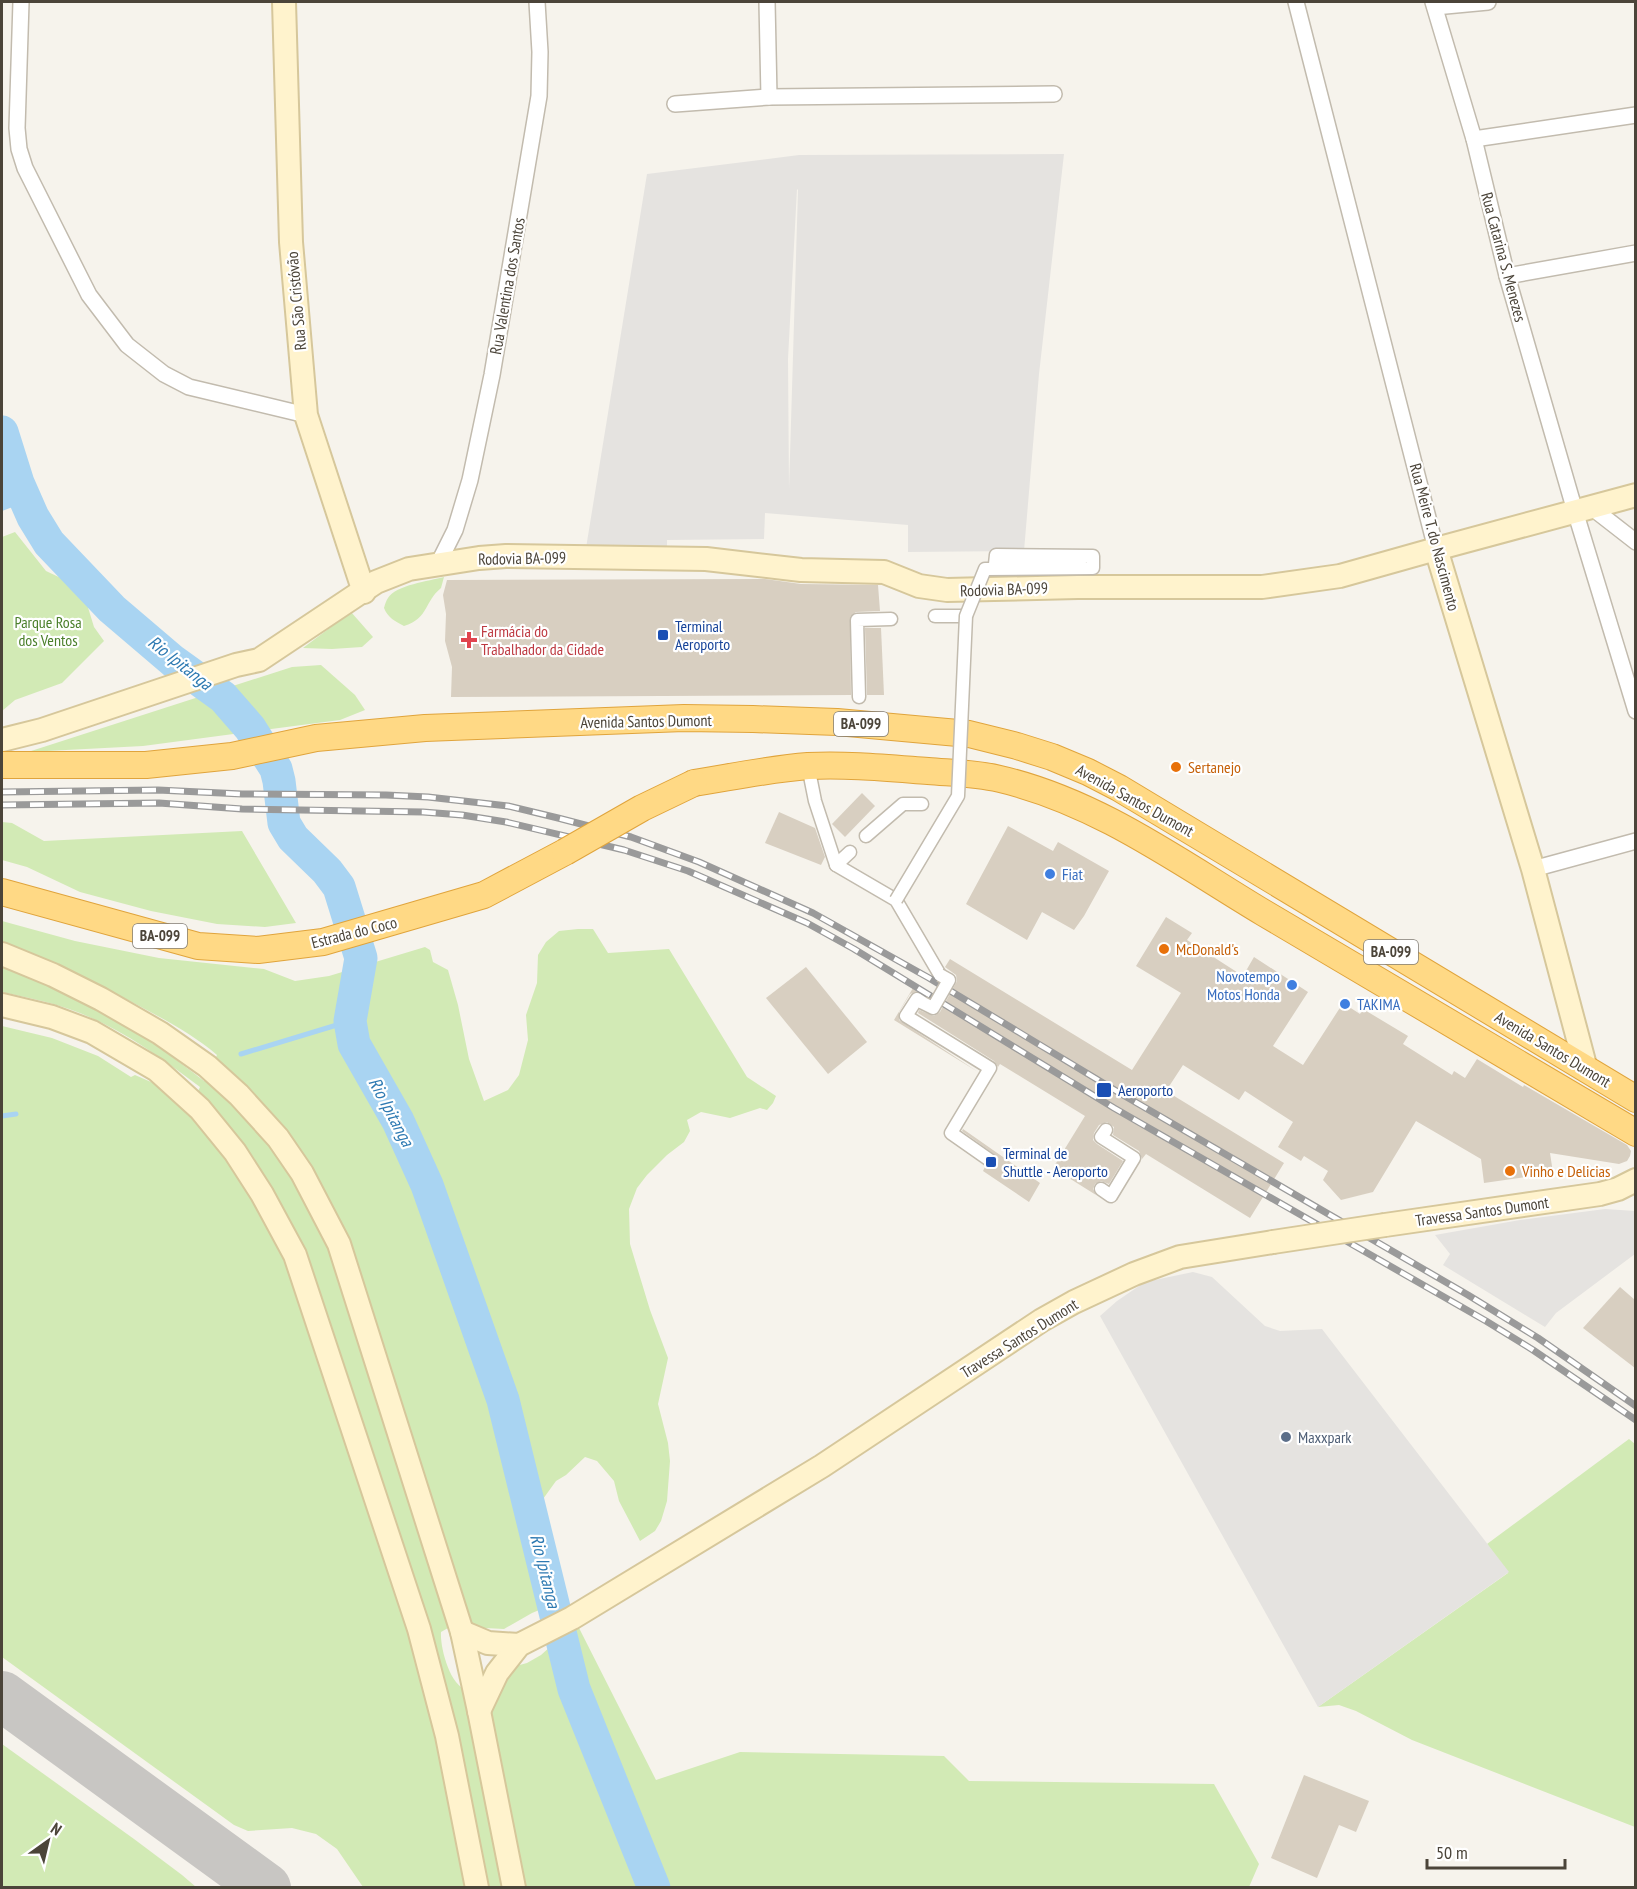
<svg xmlns="http://www.w3.org/2000/svg" width="1637" height="1889" font-family="'PT Sans Narrow',sans-serif">
	<style>
		.green { fill: #d2eab5 }
		.parking { fill: #e5e3e0; fill-rule: evenodd }
		.water { fill: #a9d4f2 }
		.lines { fill: none; stroke-linecap: round; stroke-linejoin: round }
		.stream { stroke: #a9d4f2; stroke-width: 5 }
		.river { stroke: #a9d4f2; stroke-width: 33 }
		.taxiway { stroke: #c8c6c3; stroke-width: 50 }
		.building { fill: #d8cfc1 }
		.pedestrian-casing { stroke: #c2bbae; stroke-width: 15 }
		.minor-casing { stroke: #c2bbae; stroke-width: 18 }
		.secondary-casing { stroke: #d6c79b; stroke-width: 26 }
		.trunk-casing { stroke: #e0a43c; stroke-width: 28 }
		.pedestrian { stroke: #fff; stroke-width: 12 }
		.minor { stroke: #fff; stroke-width: 15 }
		.secondary { stroke: #fff3cd; stroke-width: 22 }
		.trunk { stroke: #ffd985; stroke-width: 26 }
		.rail-casing { stroke: #9a9a9a; stroke-width: 7 }
		.rail { stroke: #fff; stroke-width: 4.5; stroke-dasharray: 14; stroke-linecap: butt }
		.pedestrian-bridge-casing { stroke: #c2bbae; stroke-width: 15; stroke-linecap: butt }
		.secondary-bridge-casing { stroke: #d6c79b; stroke-width: 26; stroke-linecap: butt }
		.trunk-bridge-casing { stroke: #e0a43c; stroke-width: 28; stroke-linecap: butt }
		.pedestrian-bridge { stroke: #fff; stroke-width: 12 }
		.secondary-bridge { stroke: #fff3cd; stroke-width: 22 }
		.trunk-bridge { stroke: #ffd985; stroke-width: 26 }
		.transit-dot { fill: #1a4fb4; stroke: #fff; stroke-width: 2 }
		.health-dot { fill: #e0444e; stroke: #fff; stroke-width: 2 }
		.food-dot { fill: #e8710a; stroke: #fff; stroke-width: 2 }
		.shop-dot { fill: #3f7fe0; stroke: #fff; stroke-width: 2 }
		.service-dot { fill: #5c6f8a; stroke: #fff; stroke-width: 2 }
		.labels { text-anchor: middle; stroke-width: 4.5; stroke-linejoin: round; paint-order: stroke }
		.shield { fill: #fff; stroke: #817c74; stroke-width: 1.5 }
		.shield-label { font-size: 15px; font-weight: bold; fill: #4b4439 }
		.street-label { font-size: 16px; fill: #4b4439; stroke: #fff }
		.park-label { font-size: 16px; fill: #4a7f2a; stroke: #fff }
		.transit-label { font-size: 16px; fill: #164399; stroke: #fff; text-anchor: start }
		.health-label { font-size: 16px; fill: #be3a42; stroke: #fff; text-anchor: start }
		.food-label { font-size: 16px; fill: #c56008; stroke: #fff; text-anchor: start }
		.shop-label { font-size: 16px; fill: #366cbe; stroke: #fff; text-anchor: start }
		.service-label { font-size: 16px; fill: #4e5e75; stroke: #fff; text-anchor: start }
		.water-label { font-size: 18px; font-style: italic; fill: #2e7ab2; stroke: #fff }
	</style>
	<rect width="100%" height="100%" fill="#f6f3ec"/>
	<!-- green -->
	<g class="green">
		<polygon points="15,532 46,571 82,588 94,627 104,641 62,683 15,700 2,711 2,537"/>
		<path d="M444,577L441,588C424,602 429,618 404,626C395,621 388,618 384,608C385,604 386,601 388,598C396,585 429,581 444,577Z"/>
		<polygon points="351,612 373,637 362,647 332,649 303,648"/>
		<polygon points="321,665 355,695 365,710 340,720 143,746 28,752 292,667"/>
		<polygon points="2,822 12,823 44,841 242,831 296,923 265,927 217,924 151,911 80,892 27,867 2,860"/>
		<path d="M2,921L75,941L159,958L264,969L295,981L329,976L425,947L430,950L433,962L448,970L458,1005L469,1059L484,1101L508,1090L519,1075L528,1040L526,1015L537,983L538,955L546,942L559,931L578,929H593L608,953L669,949L747,1077L776,1096L773,1103L767,1110L760,1108L730,1118L701,1112L687,1120L690,1131L684,1142L667,1155L647,1175L637,1188L629,1209L630,1244L650,1310L668,1358L658,1404L668,1443L670,1461L667,1501L661,1521L655,1531L640,1541L619,1501L614,1481L597,1461L585,1457L566,1475L556,1481L543,1499L544,1523L555,1563L567,1593L561,1601L532,1613L504,1629L466,1627L448,1628L441,1632C440,1648 450,1686 467,1690L516,1666L527,1663L541,1655L551,1646L553,1639L578,1626L656,1780L740,1752L944,1756L969,1781L1214,1784L1259,1864L1249,1887H363L337,1849L316,1834L292,1828L248,1831L234,1825L2,1657V1026L52,1038L98,1056L131,1077L135,1075L167,1089L191,1107L200,1087C159,1056 118,1026 69,1009C47,1001 24,997 2,992V965C23,974 44,982 65,992C115,1016 161,1047 204,1081L217,1055C195,1036 169,1022 143,1008C97,983 50,961 2,942Z"/>
		<polygon points="1629,1439 1635,1444 1635,1827 1412,1740 1356,1711 1339,1705 1318,1707 1508,1573 1487,1544"/>
		<polygon points="2,1744 134,1839 182,1875 196,1887 2,1887"/>
	</g>
	<!-- parking -->
	<g class="parking">
		<path d="M1064,154L1039,374L1024,551L908,552V525L765,513L764,539L667,540V551L586,548L647,174L799,155ZM797,189L798,190L789,489L788,359Z"/>
		<polygon points="1605,1209 1635,1211 1635,1254 1556,1313 1545,1327 1443,1265 1450,1254 1435,1235 1520,1220"/>
		<polygon points="1193,1272 1212,1277 1265,1326 1280,1331 1322,1329 1509,1572 1318,1707 1100,1316 1117,1301 1145,1282"/>
	</g>
	<!-- water -->
	<polygon class="water" points="2,479 18,505 2,511"/>
	<g class="lines">
		<!-- stream -->
		<g class="stream">
			<polyline points="241,1054 350,1021"/>
			<polyline points="2,1116 16,1114"/>
		</g>
		<!-- river -->
		<polyline class="river" points="2,432 18,483 33,517 49,543 112,609 173,661 223,697 250,728 276,769 279,781 284,823 293,838 327,871 339,887 361,958 350,1021 354,1044 398,1121 427,1185 503,1400 574,1689 654,1888"/>
		<!-- taxiway -->
		<polyline class="taxiway" points="2,1696 266,1888"/>
	</g>
	<!-- building -->
	<g class="building">
		<polygon points="765,579 801,584 878,585 880,611 856,612 850,617 851,695 451,697 452,667 445,641 446,614 443,595 447,580"/>
		<polygon points="865,628 881,628 884,695 867,695"/>
		<polygon points="862,793 875,806 845,837 832,824"/>
		<polygon points="779,812 815,828 825,857 821,865 765,843"/>
		<polygon points="1008,826 1053,851 1058,842 1109,871 1084,916 1074,930 1042,912 1027,940 966,904"/>
		<polygon points="1166,917 1192,933 1187,940 1243,976 1254,957 1308,992 1273,1046 1303,1065 1343,1003 1360,1014 1363,1009 1408,1036 1403,1044 1452,1075 1454,1071 1465,1078 1477,1059 1523,1087 1524,1085 1627,1145 1631,1151 1630,1156 1627,1161 1619,1164 1550,1153 1553,1173 1484,1183 1481,1159 1416,1121 1373,1192 1341,1200 1323,1180 1328,1171 1304,1156 1301,1161 1278,1147 1293,1122 1245,1091 1239,1100 1183,1065 1166,1091 1284,1163 1250,1218 1146,1154 1142,1159 1139,1151 1113,1135 1114,1127 1107,1122 1099,1125 1094,1133 1093,1140 1097,1144 1123,1161 1109,1184 1101,1181 1095,1184 1093,1189 1096,1195 1053,1168 1085,1116 1000,1064 998,1067 994,1061 918,1013 919,1010 934,1016 940,1012 957,981 956,975 945,967 950,959 1132,1070 1181,993 1136,966"/>
		<polygon points="806,967 867,1042 828,1074 766,998"/>
		<polygon points="913,988 918,991 910,994 899,1012 899,1020 978,1072 894,1020"/>
		<polygon points="963,1129 1040,1183 1029,1202 983,1171 985,1167 991,1169 997,1166 999,1161 998,1157 962,1131"/>
		<polygon points="1620,1287 1635,1300 1635,1368 1583,1328"/>
		<polygon points="1304,1775 1369,1801 1356,1832 1339,1825 1317,1878 1271,1858"/>
	</g>
	<g class="lines">
		<defs>
			<g id="pedestrian">
				<polyline points="935,616 966,616"/>
				<polyline points="859,697 857,620 891,619"/>
				<polyline points="808,766 815,801 836,865 896,900 940,975"/>
				<polyline points="866,836 903,804 922,804"/>
				<polyline points="836,865 850,852"/>
				<polyline points="923,1003 917,999 906,1016 990,1068 951,1133 991,1161"/>
				<polyline points="1101,1189 1111,1196 1134,1158 1101,1137 1106,1130"/>
			</g>
			<g id="minor">
				<polyline points="21,2 17,128 19,149 25,168 89,295 127,345 164,374 189,387 306,415"/>
				<polyline points="767,2 769,97"/>
				<polyline points="1296,2 1436,549"/>
				<polyline points="1433,2 1474,139 1507,276 1575,511 1636,711"/>
				<polyline points="1435,7 1488,2"/>
				<polyline points="675,104 769,97 1054,94"/>
				<polyline points="1474,139 1636,115"/>
				<polyline points="1507,276 1636,253"/>
				<polyline points="1591,507 1636,542"/>
				<polyline points="438,564 455,530 470,480 492,375 539,96 540,52 537,2"/>
				<polyline points="1533,869 1636,841"/>
			</g>
			<g id="secondary">
				<polyline points="284,2 291,242 306,415 364,592"/>
				<polyline points="1436,549 1533,869 1586,1069"/>
				<polyline points="2,740 42,730 236,665 259,660 376,582 409,569 479,558 506,556 706,559 801,570 884,572 919,586 947,590 1078,587 1262,587 1340,576 1436,549 1636,495"/>
				<polyline points="2,954 53,975 101,999 160,1033 207,1066 239,1095 278,1138 302,1173 339,1244 462,1632 479,1711 514,1888"/>
				<polyline points="2,1005 52,1017 92,1032 157,1070 200,1109 235,1152 262,1194 295,1255 419,1629 447,1736 477,1888"/>
				<polyline points="1385,1225 1600,1194 1618,1189 1636,1180"/>
				<polyline points="462,1632 488,1643 519,1645"/>
				<polyline points="479,1711 497,1673 519,1645 572,1618 822,1466 1042,1320 1074,1302 1134,1274 1180,1257 1273,1242"/>
			</g>
			<g id="trunk">
				<polyline points="2,765 146,765 232,756 316,738 425,728 684,718 753,719 837,722 969,734 1017,746 1052,757 1088,772 1119,788 1636,1099"/>
				<path d="M694,783C732,777 770,769 808,766C847,764 888,768 928,771C952,773 976,773 1000,779C1098,802 1179,862 1264,913C1387,987 1512,1059 1636,1133"/>
				<polyline points="2,892 198,946 258,950 323,942 484,895 565,852"/>
			</g>
		</defs>
		<!-- pedestrian casing -->
		<use href="#pedestrian" class="pedestrian-casing"/>
		<!-- minor casing -->
		<use href="#minor" class="minor-casing"/>
		<!-- secondary casing -->
		<use href="#secondary" class="secondary-casing"/>
		<!-- trunk casing -->
		<use href="#trunk" class="trunk-casing"/>
		<!-- pedestrian -->
		<use href="#pedestrian" class="pedestrian"/>
		<!-- minor -->
		<use href="#minor" class="minor"/>
		<!-- secondary -->
		<use href="#secondary" class="secondary"/>
		<!-- trunk -->
		<use href="#trunk" class="trunk"/>
		<defs>
			<g id="rail">
				<polyline points="2,792 158,790 242,794 386,795 428,797 508,806 558,818 631,837 699,862 813,913 929,978 1118,1092 1468,1295 1538,1338 1636,1406"/>
				<polyline points="2,805 159,803 242,809 423,812 462,815 506,822 624,850 688,871 807,923 854,949 1114,1108 1486,1321 1533,1350 1636,1420"/>
			</g>
		</defs>
		<!-- rail casing -->
		<use href="#rail" class="rail-casing"/>
		<!-- rail -->
		<use href="#rail" class="rail"/>
		<defs>
			<g id="pedestrian-bridge">
				<polyline points="896,900 958,796 966,616 985,569 1093,568 1093,556 996,555 995,564 1080,563"/>
				<polyline points="923,1003 933,1008 949,980 940,975"/>
			</g>
			<polyline id="secondary-bridge" points="1273,1242 1385,1225"/>
			<polyline id="trunk-bridge" points="565,852 642,808 694,783"/>
		</defs>
		<!-- pedestrian-bridge casing -->
		<use href="#pedestrian-bridge" class="pedestrian-bridge-casing"/>
		<!-- secondary-bridge casing -->
		<use href="#secondary-bridge" class="secondary-bridge-casing"/>
		<!-- trunk-bridge casing -->
		<use href="#trunk-bridge" class="trunk-bridge-casing"/>
		<!-- pedestrian-bridge -->
		<use href="#pedestrian-bridge" class="pedestrian-bridge"/>
		<!-- secondary-bridge -->
		<use href="#secondary-bridge" class="secondary-bridge"/>
		<!-- trunk-bridge -->
		<use href="#trunk-bridge" class="trunk-bridge"/>
	</g>
	<!-- markers -->
	<g class="transit-dot">
		<rect x="657" y="629" width="12" height="12" rx="3"/>
		<rect x="1096" y="1082" width="16" height="16" rx="3"/>
		<rect x="985" y="1156" width="12" height="12" rx="3"/>
	</g>
	<path class="health-dot" d="M466 631h6v6h6v6h-6v6h-6v-6h-6v-6h6z"/>
	<g class="food-dot">
		<circle cx="1176" cy="767" r="6"/>
		<circle cx="1164" cy="949" r="6"/>
		<circle cx="1510" cy="1171" r="6"/>
	</g>
	<g class="shop-dot">
		<circle cx="1050" cy="874" r="6"/>
		<circle cx="1292" cy="985" r="6"/>
		<circle cx="1345" cy="1004" r="6"/>
	</g>
	<circle class="service-dot" cx="1286" cy="1437" r="6"/>
	<g class="labels">
		<!-- shield labels -->
		<g class="shield">
			<rect x="834" y="712" width="54" height="24" rx="4.5"/>
			<rect x="133" y="924" width="54" height="24" rx="4.5"/>
			<rect x="1364" y="940" width="54" height="24" rx="4.5"/>
		</g>
		<g class="shield-label">
			<text x="861" y="729">BA-099</text>
			<text x="160" y="941">BA-099</text>
			<text x="1391" y="957">BA-099</text>
		</g>
		<!-- street labels -->
		<g class="street-label">
			<text transform="translate(1504 257) rotate(75)" y="6">Rua Catarina S. Menezes</text>
			<text transform="translate(507 286) rotate(-80)" y="6">Rua Valentina dos Santos</text>
			<text transform="translate(296 301) rotate(-95)" y="6">Rua São Cristóvão</text>
			<text transform="translate(1435 537) rotate(75)" y="6">Rua Meire T. do Nascimento</text>
			<text transform="translate(522 558) rotate(-1)" y="6">Rodovia BA-099</text>
			<text transform="translate(1004 589) rotate(-2)" y="6">Rodovia BA-099</text>
			<text transform="translate(646 721) rotate(-1)" y="6">Avenida Santos Dumont</text>
			<text transform="translate(1135 800) rotate(29)" y="6">Avenida Santos Dumont</text>
			<text transform="translate(354 932) rotate(-14)" y="6">Estrada do Coco</text>
			<text transform="translate(1553 1049) rotate(31)" y="6">Avenida Santos Dumont</text>
			<text transform="translate(1482 1211) rotate(-8)" y="6">Travessa Santos Dumont</text>
			<text transform="translate(1019 1338) rotate(-32)" y="6">Travessa Santos Dumont</text>
		</g>
		<!-- park labels -->
		<g class="park-label">
			<text x="48" y="628">Parque Rosa<tspan x="48" dy="18">dos Ventos</tspan></text>
		</g>
		<!-- transit labels -->
		<g class="transit-label">
			<text x="675" y="632">Terminal<tspan x="675" dy="18">Aeroporto</tspan></text>
			<text x="1118" y="1096">Aeroporto</text>
			<text x="1003" y="1159">Terminal de<tspan x="1003" dy="18">Shuttle - Aeroporto</tspan></text>
		</g>
		<!-- health labels -->
		<g class="health-label">
			<text x="481" y="637">Farmácia do<tspan x="481" dy="18">Trabalhador da Cidade</tspan></text>
		</g>
		<!-- food labels -->
		<g class="food-label">
			<text x="1188" y="773">Sertanejo</text>
			<text x="1176" y="955">McDonald's</text>
			<text x="1522" y="1177">Vinho e Delicias</text>
		</g>
		<!-- shop labels -->
		<g class="shop-label">
			<text x="1062" y="880">Fiat</text>
			<text x="1280" y="982" text-anchor="end">Novotempo<tspan x="1280" dy="18">Motos Honda</tspan></text>
			<text x="1357" y="1010">TAKIMA</text>
		</g>
		<!-- service labels -->
		<g class="service-label">
			<text x="1298" y="1443">Maxxpark</text>
		</g>
		<!-- water labels -->
		<g class="water-label">
			<text transform="translate(180 663) rotate(38)" y="6">Rio Ipitanga</text>
			<text transform="translate(391 1112) rotate(62)" y="6">Rio Ipitanga</text>
			<text transform="translate(545 1571) rotate(76)" y="6">Rio Ipitanga</text>
		</g>
	</g>
	<!-- border -->
	<rect width="1637" height="1889" fill="none" stroke="#4b4439" stroke-width="6"/>
	<!-- north arrow -->
	<g transform="translate(48 1841) rotate(34)" stroke="#ffffff" stroke-width="4.5" paint-order="stroke">
	<path d="M0-4.5L10 22L0 15L-10 22Z" fill="#4b4439"/>
	<text y="-9" font-size="16" font-weight="bold" text-anchor="middle" fill="#4b4439">N</text>
	</g>
	<!-- scale -->
	<path d="M1427 1859v9h138v-9" fill="none" stroke="#4b4439" stroke-width="3"/>
	<text x="1436" y="1859" font-size="18" fill="#4b4439" stroke="#ffffff" stroke-width="4.5" paint-order="stroke">50 m</text>
</svg>
